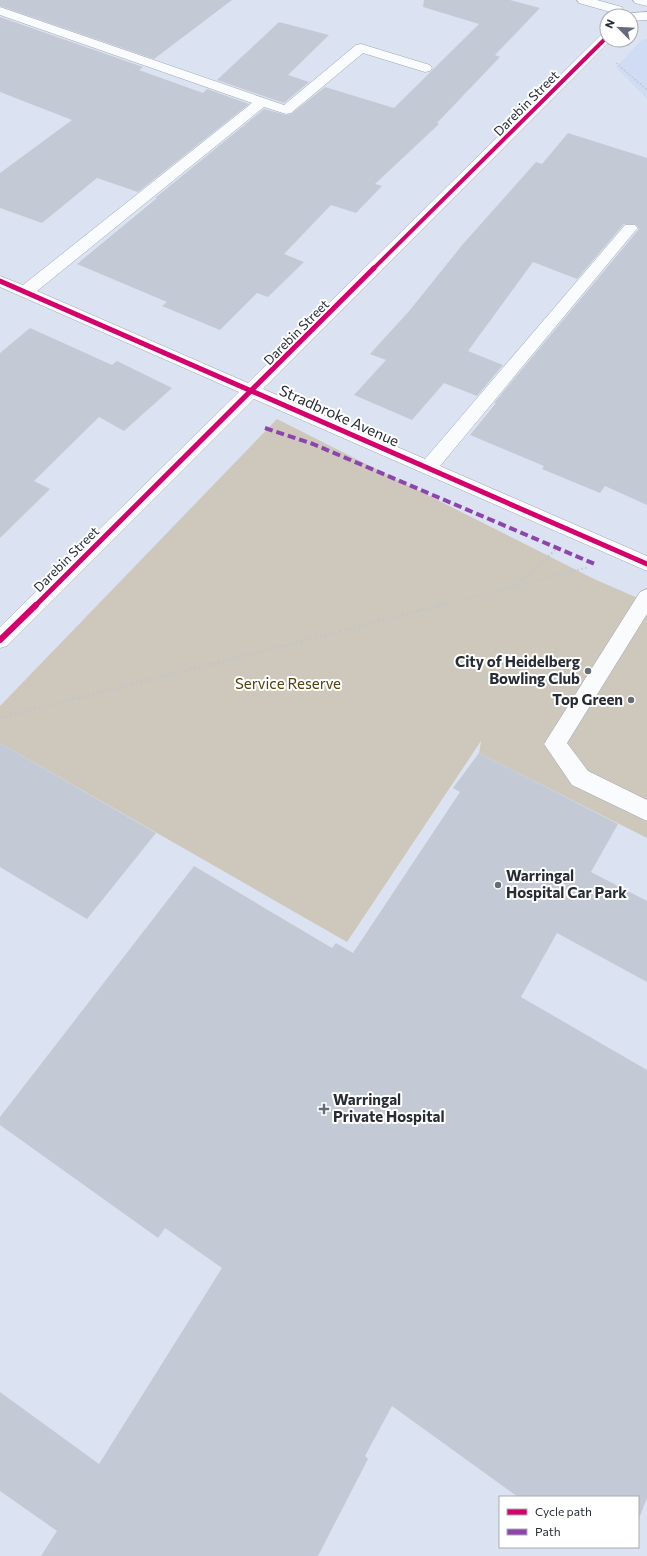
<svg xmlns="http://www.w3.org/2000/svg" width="647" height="1556" font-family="Commissioner,sans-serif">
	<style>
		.built { fill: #d0dbf4 }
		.green { fill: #cdc8bb }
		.building { fill: #c4cad5 }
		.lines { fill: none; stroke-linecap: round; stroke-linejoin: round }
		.minor-casing { stroke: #9fa4b0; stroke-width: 1 }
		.path-far2 { stroke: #c2c5ca; stroke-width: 1.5; stroke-dasharray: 1.5 2; stroke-linecap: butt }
		.path-far1 { stroke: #c2c5ca; stroke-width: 2; stroke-dasharray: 1.5 2.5; stroke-linecap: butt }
		.path { stroke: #c2c5ca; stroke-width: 2.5; stroke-dasharray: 2 3; stroke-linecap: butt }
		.minor { fill: #fafbfd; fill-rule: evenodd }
		.quiet { stroke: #8e44ad; stroke-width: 4; stroke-dasharray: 8 4; stroke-linecap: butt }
		.cycleway-far2-casing { stroke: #fff; stroke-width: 5.5 }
		.cycleway-far1-casing { stroke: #fff; stroke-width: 7 }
		.cycleway-casing { stroke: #fff; stroke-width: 8 }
		.cycleway-far2 { stroke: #d6006c; stroke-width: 4 }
		.cycleway-far1 { stroke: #d6006c; stroke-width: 5 }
		.cycleway { stroke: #d6006c; stroke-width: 6 }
		.poi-dot { fill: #666c77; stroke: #fff; stroke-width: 1.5 }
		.labels { text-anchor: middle; stroke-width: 4; stroke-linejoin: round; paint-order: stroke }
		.far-street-label { font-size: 13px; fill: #272c35; stroke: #fff }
		.street-label { font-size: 15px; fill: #272c35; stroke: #fff }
		.poi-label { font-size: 15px; font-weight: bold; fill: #272c35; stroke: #fff; text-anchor: end }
		.park-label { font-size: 15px; fill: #53400c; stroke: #fff }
	</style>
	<rect width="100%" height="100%" fill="#dbe2f1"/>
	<!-- built -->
	<polygon class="built" points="643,39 647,39 647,99 616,67"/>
	<!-- green -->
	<polygon class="green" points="277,419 594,579 647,602 647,838 479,753 481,741 347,942 0,743 0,706"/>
	<!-- building -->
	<g class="building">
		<polygon points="0,0 232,0 154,59 0,6"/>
		<polygon points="424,0 510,0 540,8 495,55 500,57 437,123 439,124 375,184 382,186 356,213 331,205 284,254 304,262 268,297 257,293 220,330 162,306 167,302 77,264 157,198 155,198 264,109 286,115 291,114 325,87 394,108 479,24 423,7"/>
		<polygon points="0,17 143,67 139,70 203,93 207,89 249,104 138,192 97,178 42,223 0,208 0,173 72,120 0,92"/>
		<polygon points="279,22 329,35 288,75 309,82 284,103 217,80"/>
		<polygon points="568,133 647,158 647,505 605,486 600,493 542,469 544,466 470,435 496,403 494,403 639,229 635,224 624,224 577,279 533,262 468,351 503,365 477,396 444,383 412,420 354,395 386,360 370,354 410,310 463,244 536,162 542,164"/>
		<polygon points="30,328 112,365 117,361 172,388 124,431 99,417 34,481 50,489 0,538 0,353"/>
		<polygon points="0,743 156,833 87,919 0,867"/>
		<polygon points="479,753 618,824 591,872 647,901 647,982 557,933 521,997 647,1070 647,1498 638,1521 638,1497 518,1497 392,1406 365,1456 368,1459 318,1556 41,1556 57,1531 0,1491 0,1392 99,1464 222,1268 165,1228 158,1238 0,1125 0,1117 194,866 332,948 336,943 353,953 460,792 453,788"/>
	</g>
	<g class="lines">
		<defs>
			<g id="minor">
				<polygon points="577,0 597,0 622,7 623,10 617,14 579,3"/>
				<polygon points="633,0 647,0 647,6 635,3"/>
				<polygon points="0,7 284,105 356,45 361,44 430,65 432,68 430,71 425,72 363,53 291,113 286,114 264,107 37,291 248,383 602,34 607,33 607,40 611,40 263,389 425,459 625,225 635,225 638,228 635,231 440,466 647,556 647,571 254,399 7,646 0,648 0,627 239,392 0,287 0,276 23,285 252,103 0,15"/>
				<polygon points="647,12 647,20 631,21 631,16 625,16 631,13"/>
				<polygon points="647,589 647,614 567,743 588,771 647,800 647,821 572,785 544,744 640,592"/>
			</g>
		</defs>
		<!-- minor casing -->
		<use href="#minor" class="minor-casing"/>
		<!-- path-far2 -->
		<polyline class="path-far2" points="616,63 647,90"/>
		<!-- path-far1 -->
		<g class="path-far1">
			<polyline points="515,585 537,568 555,550"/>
			<polyline points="438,606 589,567"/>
		</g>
		<!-- path -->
		<polyline class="path" points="0,718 442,605"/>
		<!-- minor -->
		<use href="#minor" class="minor"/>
		<!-- quiet -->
		<polyline class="quiet" points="265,428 313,444 597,565"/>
		<defs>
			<polyline id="cycleway-far2" points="373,269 607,37"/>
			<g id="cycleway-far1">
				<polyline points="0,281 647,564"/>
				<polyline points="35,606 374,268"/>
			</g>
			<polyline id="cycleway" points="0,640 36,605"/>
		</defs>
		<!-- cycleway-far2 casing -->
		<use href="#cycleway-far2" class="cycleway-far2-casing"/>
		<!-- cycleway-far1 casing -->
		<use href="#cycleway-far1" class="cycleway-far1-casing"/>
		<!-- cycleway casing -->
		<use href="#cycleway" class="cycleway-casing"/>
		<!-- cycleway-far2 -->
		<use href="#cycleway-far2" class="cycleway-far2"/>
		<!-- cycleway-far1 -->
		<use href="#cycleway-far1" class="cycleway-far1"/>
		<!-- cycleway -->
		<use href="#cycleway" class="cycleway"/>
	</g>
	<!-- markers -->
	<g class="poi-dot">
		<circle cx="588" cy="671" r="4"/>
		<circle cx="631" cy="700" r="4"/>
		<circle cx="498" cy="885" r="4"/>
		<path d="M322 1103h4v4h4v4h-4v4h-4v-4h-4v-4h4z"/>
	</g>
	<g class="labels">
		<!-- far-street labels -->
		<g class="far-street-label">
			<text transform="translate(526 103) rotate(-45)" y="5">Darebin Street</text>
			<text transform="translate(296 332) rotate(-45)" y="5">Darebin Street</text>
			<text transform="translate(66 559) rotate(-45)" y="5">Darebin Street</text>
		</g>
		<!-- street labels -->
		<g class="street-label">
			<text transform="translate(339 416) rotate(24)" y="5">Stradbroke Avenue</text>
		</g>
		<!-- poi labels -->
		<g class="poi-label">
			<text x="580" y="667">City of Heidelberg<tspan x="580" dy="17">Bowling Club</tspan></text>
			<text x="623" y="705">Top Green</text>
			<text x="506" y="881" text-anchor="start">Warringal<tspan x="506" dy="17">Hospital Car Park</tspan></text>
			<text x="333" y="1105" text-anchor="start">Warringal<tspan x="333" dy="17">Private Hospital</tspan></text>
		</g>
		<!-- park labels -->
		<g class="park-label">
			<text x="288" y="689">Service Reserve</text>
		</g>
	</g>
	<!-- legend -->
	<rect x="499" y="1496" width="140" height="52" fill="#ffffff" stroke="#a9abae"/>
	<rect x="507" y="1509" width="20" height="6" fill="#d6006c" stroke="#a9abae"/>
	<text x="535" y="1516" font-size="12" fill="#272c35">Cycle path</text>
	<rect x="507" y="1529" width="20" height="6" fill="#8e44ad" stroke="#a9abae"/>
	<text x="535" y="1536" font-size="12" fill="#272c35">Path</text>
	<!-- north arrow -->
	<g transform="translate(619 28) rotate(294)"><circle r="19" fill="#ffffff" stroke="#a9abae"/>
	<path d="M0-3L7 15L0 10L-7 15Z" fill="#666c77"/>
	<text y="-6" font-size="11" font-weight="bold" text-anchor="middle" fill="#272c35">N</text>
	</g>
</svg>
